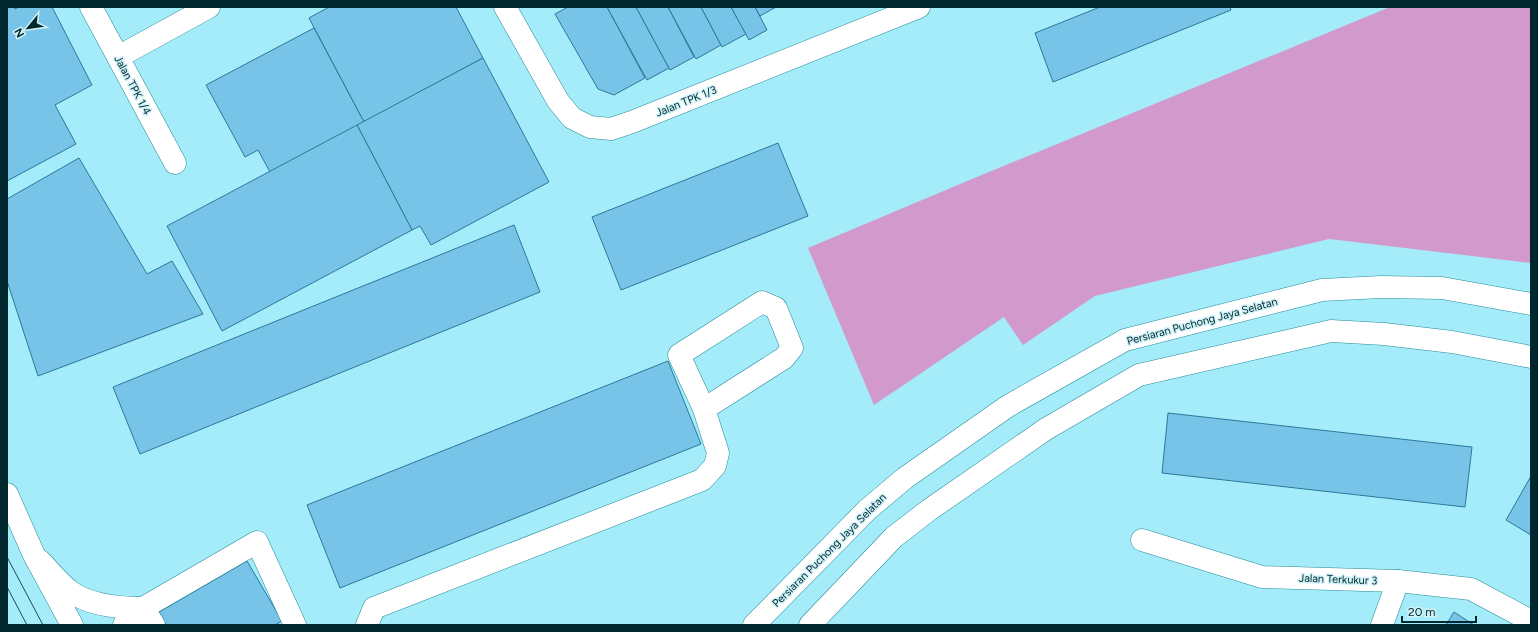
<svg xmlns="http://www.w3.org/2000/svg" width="1538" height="632" font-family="Figtree,sans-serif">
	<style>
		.green { fill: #d29acc }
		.building { fill: #78c4e8; stroke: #2a799a }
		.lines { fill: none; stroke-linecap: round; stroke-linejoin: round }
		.minor-casing { stroke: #268b9a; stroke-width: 23 }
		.major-casing { stroke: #268b9a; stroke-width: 23 }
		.highway-casing { stroke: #268b9a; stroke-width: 23 }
		.minor { stroke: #fff; stroke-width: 22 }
		.major { stroke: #fff; stroke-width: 22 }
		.highway { stroke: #fff; stroke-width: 22 }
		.tram { stroke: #1e4b52; stroke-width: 1 }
		.labels { text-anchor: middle; stroke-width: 3; stroke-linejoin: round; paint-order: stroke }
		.street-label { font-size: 11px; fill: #00272d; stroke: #d0f2f9 }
	</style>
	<rect width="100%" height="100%" fill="#a4ecf9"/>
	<!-- green -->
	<polygon class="green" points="1390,7 1531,7 1531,263 1329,239 1095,296 1023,345 1004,317 874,405 808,248 972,179"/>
	<!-- building -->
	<g class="building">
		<polygon points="7,7 14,7 15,9 19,7 52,7 92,85 55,105 76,144 7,181"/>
		<polygon points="329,7 456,7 483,58 364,122 309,18"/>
		<polygon points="568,7 607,7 645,78 614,95 598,89 555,14"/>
		<polygon points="607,7 636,7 669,68 647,80"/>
		<polygon points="636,7 668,7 694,57 670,70"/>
		<polygon points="668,7 701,7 721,45 696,59"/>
		<polygon points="701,7 731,7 746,34 722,47"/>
		<polygon points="731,7 755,7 767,30 749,40"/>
		<polygon points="755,7 776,7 760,16"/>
		<polygon points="1100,7 1230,7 1231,10 1053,82 1035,33"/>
		<polygon points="314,28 364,122 270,172 258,150 245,157 206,85"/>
		<polygon points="483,58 549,182 431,245 420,226 412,230 357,125"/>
		<polygon points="357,125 412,230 222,331 167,226"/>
		<polygon points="778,143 808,216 621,290 592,217"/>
		<polygon points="79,158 147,274 172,261 203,314 38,376 7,281 7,199"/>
		<polygon points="514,225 540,292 140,454 113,387"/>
		<polygon points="668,361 701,444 340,588 307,505"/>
		<polygon points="1168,413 1472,447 1465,507 1162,473"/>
		<polygon points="1531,476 1531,535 1506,520"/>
		<polygon points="247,561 282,621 275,625 166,625 159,612"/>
		<polygon points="1454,612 1474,625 1446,625"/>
	</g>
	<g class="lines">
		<defs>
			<g id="minor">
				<polyline points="91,7 175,163"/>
				<polyline points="505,7 558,101 572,118 590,127 611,129 632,122 919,7"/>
				<polyline points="118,57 209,7"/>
				<polyline points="1142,540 1262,577 1398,581 1471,589 1531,621"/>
				<path d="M40,561C50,571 60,584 71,592C91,606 120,608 143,608"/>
				<polyline points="143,608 154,625"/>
				<polyline points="124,625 143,608 257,542 295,625"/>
				<polyline points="367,625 374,608 702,480 715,466 718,453 704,409 679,355 762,302 776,308 792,348 784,358 704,409"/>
				<polyline points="1382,625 1398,581"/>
			</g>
			<g id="major">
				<polyline points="754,625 867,510 905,478 1008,406 1125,340 1322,290 1381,287 1442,288 1531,304"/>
				<polyline points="810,625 894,537 929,510 1046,429 1139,375 1331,331 1384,334 1452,342 1531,357"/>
			</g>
			<polyline id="highway" points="7,494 34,555 72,625"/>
		</defs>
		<!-- minor casing -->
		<use href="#minor" class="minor-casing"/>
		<!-- major casing -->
		<use href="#major" class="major-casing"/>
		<!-- highway casing -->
		<use href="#highway" class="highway-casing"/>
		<!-- minor -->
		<use href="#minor" class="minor"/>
		<!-- major -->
		<use href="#major" class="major"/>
		<!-- highway -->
		<use href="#highway" class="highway"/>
		<!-- tram -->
		<g class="tram">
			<polyline points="7,557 43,625"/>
			<polyline points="7,587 27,625"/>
		</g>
	</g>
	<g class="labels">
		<!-- street labels -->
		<g class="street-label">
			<text transform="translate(133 85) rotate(62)" y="4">Jalan TPK 1/4</text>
			<text transform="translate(686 101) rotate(-22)" y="4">Jalan TPK 1/3</text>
			<text transform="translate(1202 321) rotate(-15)" y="4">Persiaran Puchong Jaya Selatan</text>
			<text transform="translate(829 550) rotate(-45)" y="4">Persiaran Puchong Jaya Selatan</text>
			<text transform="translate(1338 579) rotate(2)" y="4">Jalan Terkukur 3</text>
		</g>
	</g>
	<!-- border -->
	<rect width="1538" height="632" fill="none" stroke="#00272d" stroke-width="16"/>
	<!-- north arrow -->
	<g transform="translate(28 28) rotate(241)" stroke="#d0f2f9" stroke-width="3" paint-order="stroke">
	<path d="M0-3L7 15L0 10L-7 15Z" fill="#00272d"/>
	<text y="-6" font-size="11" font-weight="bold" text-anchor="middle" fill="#00272d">N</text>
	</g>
	<!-- scale -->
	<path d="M1402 616v6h74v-6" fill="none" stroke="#00272d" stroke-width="2"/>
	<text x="1408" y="616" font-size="12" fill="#00272d" stroke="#d0f2f9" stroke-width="3" paint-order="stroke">20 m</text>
</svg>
